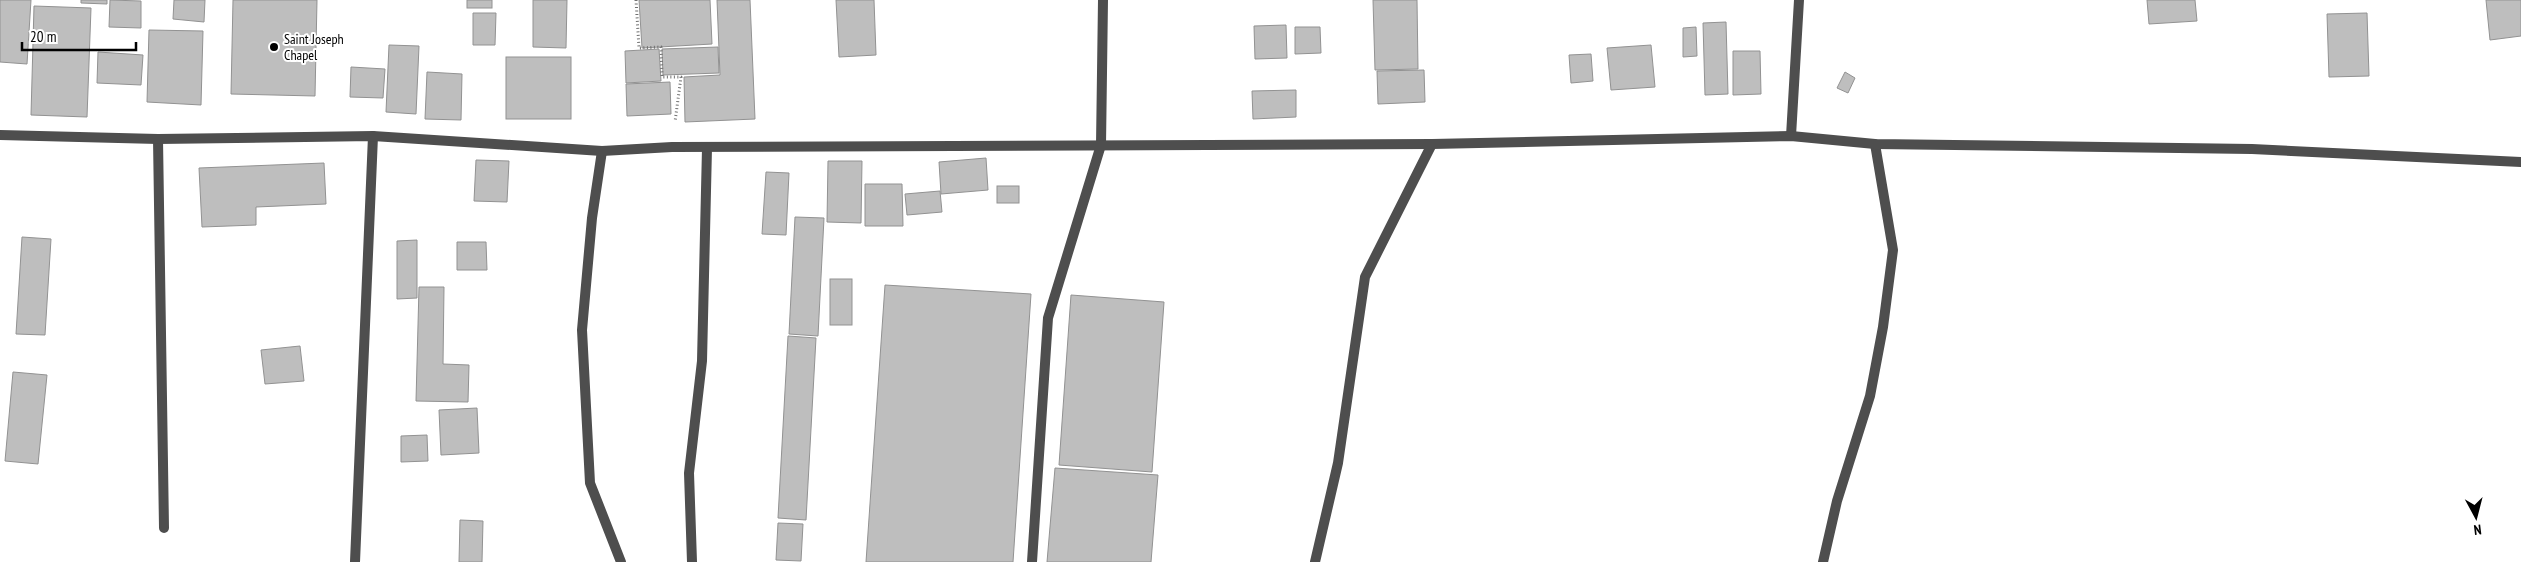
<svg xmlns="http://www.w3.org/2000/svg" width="2521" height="562" font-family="'PT Sans Narrow',sans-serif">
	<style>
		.building { fill: #bebebe; stroke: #929292 }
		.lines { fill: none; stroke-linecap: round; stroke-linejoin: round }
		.path { stroke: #707070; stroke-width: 3; stroke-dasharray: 1 2.5; stroke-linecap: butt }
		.service { stroke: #4e4e4e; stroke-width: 10 }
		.minor { stroke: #4e4e4e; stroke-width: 10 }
		.poi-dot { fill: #000; stroke: #fff; stroke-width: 2 }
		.labels { text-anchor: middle; stroke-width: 4; stroke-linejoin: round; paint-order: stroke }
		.poi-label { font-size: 14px; fill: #000; stroke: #fff; text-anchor: start }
	</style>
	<rect width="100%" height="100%" fill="#fff"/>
	<!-- building -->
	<g class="building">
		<polygon points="0,0 31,0 27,64 0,62"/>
		<polygon points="81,0 107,0 107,4 81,3"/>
		<polygon points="110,0 141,1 141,28 109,27"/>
		<polygon points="174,0 205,0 204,22 173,19"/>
		<polygon points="233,0 317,0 315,96 231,94"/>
		<rect x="467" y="0" width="25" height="8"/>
		<polygon points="533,0 567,0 566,48 533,47"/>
		<polygon points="639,0 710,0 712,44 642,48"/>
		<polygon points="717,0 750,0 755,119 685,122 684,77 720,75"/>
		<polygon points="836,0 874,0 876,55 839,57"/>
		<polygon points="1373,0 1417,0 1418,69 1375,70"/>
		<polygon points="2147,0 2195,0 2197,21 2149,24"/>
		<polygon points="2486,0 2521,0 2521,36 2490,40"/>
		<polygon points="34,6 91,8 87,117 31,115"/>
		<polygon points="473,13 496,13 495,45 473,45"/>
		<polygon points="2367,13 2369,76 2329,77 2327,14"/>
		<polygon points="1726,22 1728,94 1705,95 1703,23"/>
		<polygon points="1286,25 1287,58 1255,59 1254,26"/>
		<polygon points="1295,27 1320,27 1321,53 1295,54"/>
		<polygon points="1696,27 1697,56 1683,57 1683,28"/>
		<polygon points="149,30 203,31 201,105 147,102"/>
		<polygon points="389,45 419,46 416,114 386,112"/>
		<polygon points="1651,45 1655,87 1611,90 1607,48"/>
		<polygon points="718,47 719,73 663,75 662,49"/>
		<polygon points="659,49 661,81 626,83 625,51"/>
		<polygon points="1733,51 1760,51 1761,94 1733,95"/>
		<polygon points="98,52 143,55 141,85 97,83"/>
		<polygon points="1591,54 1593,81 1571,83 1569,55"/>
		<rect x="506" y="57" width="65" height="62"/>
		<polygon points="351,67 385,69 383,98 350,97"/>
		<polygon points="1424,70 1425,102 1378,104 1377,71"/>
		<polygon points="427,72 462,74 461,120 425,119"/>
		<polygon points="1845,72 1855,78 1848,93 1837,88"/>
		<polygon points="670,82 671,114 627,116 626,84"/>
		<polygon points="1296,90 1296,117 1253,119 1252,91"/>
		<polygon points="986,158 988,190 941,194 939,162"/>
		<polygon points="476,160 509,161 507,202 474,201"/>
		<polygon points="828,161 862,161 861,223 827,222"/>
		<polygon points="324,163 326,204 256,207 256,225 202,227 199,168"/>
		<polygon points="766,172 789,173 786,235 762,234"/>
		<polygon points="865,184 902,184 903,226 865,226"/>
		<rect x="997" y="186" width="22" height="17"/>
		<polygon points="940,191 942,212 907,215 905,194"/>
		<polygon points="795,217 824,218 818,336 789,334"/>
		<polygon points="22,237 51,239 45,335 16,334"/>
		<polygon points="417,240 417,298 397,299 397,241"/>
		<polygon points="457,242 486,242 487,270 457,270"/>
		<rect x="830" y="279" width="22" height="46"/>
		<polygon points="885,285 1031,294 1013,562 866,562"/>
		<polygon points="419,287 444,287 443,364 469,365 468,402 416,401"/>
		<polygon points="1071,295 1164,302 1152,472 1059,465"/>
		<polygon points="788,336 816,338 806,520 778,518"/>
		<polygon points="300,346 304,381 265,384 261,350"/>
		<polygon points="13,372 47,375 38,464 5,461"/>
		<polygon points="477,408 479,453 441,455 439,410"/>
		<polygon points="427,435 428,461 401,462 401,436"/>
		<polygon points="1055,468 1158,475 1151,562 1047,562"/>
		<polygon points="460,520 483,521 482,562 459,562"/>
		<polygon points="778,523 803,524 801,561 776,560"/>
	</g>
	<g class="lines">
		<!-- path -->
		<polyline class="path" points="636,0 639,48 661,47 662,77 681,77 675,122"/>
		<!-- service -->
		<g class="service">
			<polyline points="1791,136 1799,0"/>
			<polyline points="158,139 164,528"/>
			<polyline points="602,151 592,218 582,330 590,483 621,562"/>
			<polyline points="355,562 373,136"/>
			<polyline points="692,562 689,473 702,361 707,148"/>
			<polyline points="1032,562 1048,318 1101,145 1103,0"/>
			<polyline points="1315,562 1338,463 1365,277 1432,144"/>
			<polyline points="1823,562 1837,501 1870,396 1883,327 1893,250 1875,144"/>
		</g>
		<!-- minor -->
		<polyline class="minor" points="0,135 158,139 373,136 602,151 672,147 1432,144 1791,136 1875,144 2252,149 2521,162"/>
	</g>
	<!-- markers -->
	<circle class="poi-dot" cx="274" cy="47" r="5"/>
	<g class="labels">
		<!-- poi labels -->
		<g class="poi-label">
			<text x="284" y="44">Saint Joseph<tspan x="284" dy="16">Chapel</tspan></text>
		</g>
	</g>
	<!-- north arrow -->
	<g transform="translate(2476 517) rotate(173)" stroke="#ffffff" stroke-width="4" paint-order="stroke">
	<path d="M0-4L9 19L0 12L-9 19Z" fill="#000000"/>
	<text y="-8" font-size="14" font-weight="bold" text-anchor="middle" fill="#000000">N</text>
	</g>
	<!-- scale -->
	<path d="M22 42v8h114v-8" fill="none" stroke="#000000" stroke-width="2.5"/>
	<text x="30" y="42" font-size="15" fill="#000000" stroke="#ffffff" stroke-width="4" paint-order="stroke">20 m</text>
</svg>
